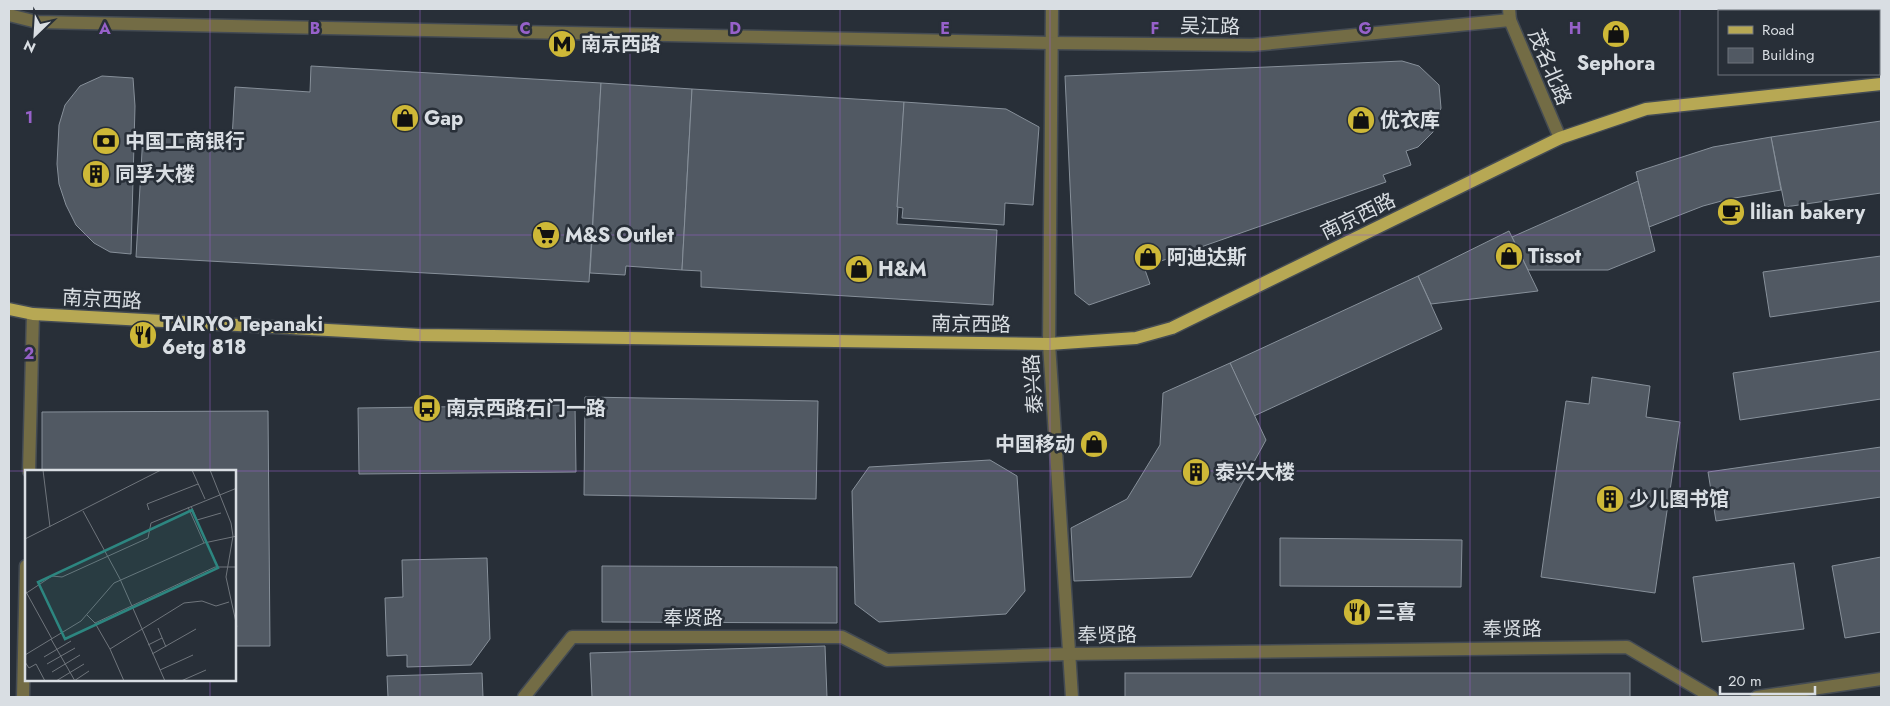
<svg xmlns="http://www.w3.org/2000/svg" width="1890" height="706" font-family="Jost,'Noto Sans SC',sans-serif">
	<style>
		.building { fill: #515963; stroke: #87909a }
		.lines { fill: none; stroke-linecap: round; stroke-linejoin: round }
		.minor-casing { stroke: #444b53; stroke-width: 15 }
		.major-casing { stroke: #444b53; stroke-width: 15 }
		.minor { stroke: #736c45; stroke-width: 12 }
		.major { stroke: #b7a854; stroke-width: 12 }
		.grid { fill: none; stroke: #9761ca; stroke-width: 1; stroke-opacity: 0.55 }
		.labels { text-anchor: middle; stroke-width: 5; stroke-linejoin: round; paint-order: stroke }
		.street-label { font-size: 20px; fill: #d9dee3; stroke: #282f38 }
		.poi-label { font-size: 20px; font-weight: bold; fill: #d9dee3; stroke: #282f38; text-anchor: start }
		.inset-road { fill: none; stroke: #6f757c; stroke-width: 1 }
		.view { fill: #2d8680; fill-opacity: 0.15; stroke: #2d8680; stroke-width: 2.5 }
		.inset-edge { fill: none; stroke: #d9dee3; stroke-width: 2.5 }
		.grid-label { font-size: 16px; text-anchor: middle; font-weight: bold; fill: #9761ca; stroke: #282f38; stroke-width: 5; stroke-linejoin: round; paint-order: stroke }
	</style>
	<rect width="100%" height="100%" fill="#282f38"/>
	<!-- building -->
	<g class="building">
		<polygon points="1840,9 1881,9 1881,25 1879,25 1879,11 1840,11"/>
		<polygon points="1402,61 1419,66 1439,85 1441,108 1433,132 1418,147 1406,151 1411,165 1383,175 1386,182 1144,267 1150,284 1089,305 1075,294 1065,76"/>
		<polygon points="311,66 601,83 589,282 136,257 143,134 232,139 235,87 310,92"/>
		<polygon points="102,76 133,78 135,106 131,254 110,252 94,243 76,225 66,205 59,184 57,164 59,125 65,105 80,86"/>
		<polygon points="601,83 692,89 682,270 626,266 625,275 590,273"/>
		<polygon points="692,89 904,102 897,224 997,230 993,305 701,287 701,271 682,270"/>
		<polygon points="904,102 1006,109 1039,127 1033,205 1005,203 1004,225 902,218 903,208 897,207"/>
		<polygon points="1881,121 1881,193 1785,207 1771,137"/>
		<polygon points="1771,137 1781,190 1729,199 1703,206 1649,227 1636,172 1713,147"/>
		<polygon points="1638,181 1655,251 1608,270 1528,270 1512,237"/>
		<polygon points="1509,231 1538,291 1431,304 1418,276"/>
		<polygon points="1881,256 1881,301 1770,317 1763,272"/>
		<polygon points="1418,276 1442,329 1254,416 1230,363"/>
		<polygon points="1881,351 1881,399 1740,420 1733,373"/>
		<polygon points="1230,363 1266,440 1191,577 1074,581 1071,528 1127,499 1160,445 1163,393"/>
		<polygon points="1592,377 1650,386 1646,417 1680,422 1655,593 1541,577 1566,401 1589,404"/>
		<polygon points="585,397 818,401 816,499 584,495"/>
		<polygon points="575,405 576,472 359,474 358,408"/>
		<polygon points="268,411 270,646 235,646 235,471 42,471 42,412"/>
		<polygon points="1881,447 1881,497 1716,521 1708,472"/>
		<polygon points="990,460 1017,476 1025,591 1006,614 879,622 855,604 852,491 869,467"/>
		<polygon points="1280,538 1462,540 1461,587 1280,586"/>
		<polygon points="1881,557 1881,632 1845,638 1832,566"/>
		<polygon points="487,558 490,639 471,665 407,667 407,655 387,656 385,598 403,597 402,560"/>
		<polygon points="1794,563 1804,629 1702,642 1693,577"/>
		<polygon points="602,566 837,567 837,623 602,622"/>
		<polygon points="825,646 827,697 592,697 590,653"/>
		<polygon points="482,673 483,697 388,697 387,676"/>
		<rect x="1125" y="673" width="505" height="24"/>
	</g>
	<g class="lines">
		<defs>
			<g id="minor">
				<polyline points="1052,9 1049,344 1072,697"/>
				<polyline points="1509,9 1510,20 1560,138"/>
				<polyline points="9,15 37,22 1050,43 1253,45 1510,20"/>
				<polyline points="29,471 33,314"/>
				<polyline points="23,697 26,566"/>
				<polyline points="524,697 572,637 842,637 887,660 1069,654 1627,647 1712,697"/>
				<polyline points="1757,697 1881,679"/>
			</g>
			<polyline id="major" points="9,309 33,314 420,335 1049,344 1136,338 1172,328 1560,138 1646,109 1881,84"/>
		</defs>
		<!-- minor casing -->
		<use href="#minor" class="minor-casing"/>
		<!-- major casing -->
		<use href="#major" class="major-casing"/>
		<!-- minor -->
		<use href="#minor" class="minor"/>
		<!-- major -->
		<use href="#major" class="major"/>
	</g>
	<!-- grid -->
	<path class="grid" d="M210,9V471M420,9V697M630,9V697M840,9V697M1050,9V697M1260,9V697M1470,9V697M1680,9V697M9,235H1881M9,471H1881M210,680V697"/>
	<!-- icons -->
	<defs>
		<symbol id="shop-disc" viewBox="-11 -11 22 22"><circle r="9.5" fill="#ceb837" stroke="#282f38"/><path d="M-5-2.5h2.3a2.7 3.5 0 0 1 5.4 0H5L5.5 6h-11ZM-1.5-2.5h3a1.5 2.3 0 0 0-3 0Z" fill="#111"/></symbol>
		<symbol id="metro-disc" viewBox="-11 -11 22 22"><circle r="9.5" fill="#ceb837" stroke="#282f38"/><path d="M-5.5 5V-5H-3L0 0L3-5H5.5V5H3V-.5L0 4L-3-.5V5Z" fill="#111"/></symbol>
		<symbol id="bank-disc" viewBox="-11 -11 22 22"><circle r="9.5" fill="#ceb837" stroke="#282f38"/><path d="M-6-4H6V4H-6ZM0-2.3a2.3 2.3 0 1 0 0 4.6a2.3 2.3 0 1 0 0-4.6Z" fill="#111"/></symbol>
		<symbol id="building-disc" viewBox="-11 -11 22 22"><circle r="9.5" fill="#ceb837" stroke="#282f38"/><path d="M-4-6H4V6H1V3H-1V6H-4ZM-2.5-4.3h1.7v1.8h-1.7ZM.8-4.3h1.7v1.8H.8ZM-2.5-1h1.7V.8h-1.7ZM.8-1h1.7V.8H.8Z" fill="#111"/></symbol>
		<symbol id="cafe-disc" viewBox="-11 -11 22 22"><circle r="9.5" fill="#ceb837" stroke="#282f38"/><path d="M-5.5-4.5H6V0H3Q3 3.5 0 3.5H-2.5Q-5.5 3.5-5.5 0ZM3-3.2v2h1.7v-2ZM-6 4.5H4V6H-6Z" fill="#111"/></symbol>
		<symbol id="supermarket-disc" viewBox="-11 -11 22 22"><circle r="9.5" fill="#ceb837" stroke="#282f38"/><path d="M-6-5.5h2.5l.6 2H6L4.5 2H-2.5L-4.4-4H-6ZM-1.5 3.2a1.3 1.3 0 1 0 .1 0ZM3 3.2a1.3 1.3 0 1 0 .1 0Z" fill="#111"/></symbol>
		<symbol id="restaurant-disc" viewBox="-11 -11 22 22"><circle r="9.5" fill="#ceb837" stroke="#282f38"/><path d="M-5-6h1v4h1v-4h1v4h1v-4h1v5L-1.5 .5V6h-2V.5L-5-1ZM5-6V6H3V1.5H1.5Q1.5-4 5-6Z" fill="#111"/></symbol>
		<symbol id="bus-disc" viewBox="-11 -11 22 22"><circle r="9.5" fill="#ceb837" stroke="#282f38"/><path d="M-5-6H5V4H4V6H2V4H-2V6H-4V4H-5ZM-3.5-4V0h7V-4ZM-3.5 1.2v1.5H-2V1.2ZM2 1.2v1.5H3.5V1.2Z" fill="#111"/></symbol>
	</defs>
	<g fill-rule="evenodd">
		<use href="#shop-disc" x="1600" y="18" width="32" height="32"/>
		<use href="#metro-disc" x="546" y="28" width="32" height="32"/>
		<use href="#shop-disc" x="389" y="102" width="32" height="32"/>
		<use href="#shop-disc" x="1345" y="104" width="32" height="32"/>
		<use href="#bank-disc" x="90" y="125" width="32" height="32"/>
		<use href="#building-disc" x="80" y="158" width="32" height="32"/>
		<use href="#cafe-disc" x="1715" y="196" width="32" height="32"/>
		<use href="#supermarket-disc" x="530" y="219" width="32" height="32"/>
		<use href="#shop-disc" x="1493" y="240" width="32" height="32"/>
		<use href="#shop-disc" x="1132" y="241" width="32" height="32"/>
		<use href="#shop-disc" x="843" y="253" width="32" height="32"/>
		<use href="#restaurant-disc" x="127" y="319" width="32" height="32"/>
		<use href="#bus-disc" x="411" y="392" width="32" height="32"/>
		<use href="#shop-disc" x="1078" y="428" width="32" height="32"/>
		<use href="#building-disc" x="1180" y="456" width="32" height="32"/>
		<use href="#building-disc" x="1594" y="483" width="32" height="32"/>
		<use href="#restaurant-disc" x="1341" y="596" width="32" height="32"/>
	</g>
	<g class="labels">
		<!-- street labels -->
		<g class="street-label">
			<text transform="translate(1210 26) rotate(1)" y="7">吴江路</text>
			<text transform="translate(1550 67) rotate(67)" y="7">茂名北路</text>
			<text transform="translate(1358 216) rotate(-26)" y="7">南京西路</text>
			<text transform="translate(102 299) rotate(3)" y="7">南京西路</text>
			<text transform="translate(971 324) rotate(1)" y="7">南京西路</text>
			<text transform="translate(1033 384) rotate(-94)" y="7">泰兴路</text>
			<text x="693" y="625">奉贤路</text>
			<text transform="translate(1512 629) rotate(-1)" y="7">奉贤路</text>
			<text transform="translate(1107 635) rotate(-1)" y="7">奉贤路</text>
		</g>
		<!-- poi labels -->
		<g class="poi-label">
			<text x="581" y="51">南京西路</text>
			<text x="1616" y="70" text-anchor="middle">Sephora</text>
			<text x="424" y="125">Gap</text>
			<text x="1380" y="127">优衣库</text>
			<text x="125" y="148">中国工商银行</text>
			<text x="115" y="181">同孚大楼</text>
			<text x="1750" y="219">lilian bakery</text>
			<text x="565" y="242">M&amp;S Outlet</text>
			<text x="1528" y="263">Tissot</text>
			<text x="1167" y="264">阿迪达斯</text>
			<text x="878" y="276">H&amp;M</text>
			<text x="162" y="331">TAIRYO Tepanaki<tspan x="162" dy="23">6etg 818</tspan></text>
			<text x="446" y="415">南京西路石门一路</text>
			<text x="1075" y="451" text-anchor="end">中国移动</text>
			<text x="1215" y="479">泰兴大楼</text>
			<text x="1629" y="506">少儿图书馆</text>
			<text x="1376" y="619">三喜</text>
		</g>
	</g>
	<!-- overview -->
	<g transform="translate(25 470)">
		<rect width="211" height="211" fill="#282f38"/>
		<path class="inset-road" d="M18,0L25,57M167,0L180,29M185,0L206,53L208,66L201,107L212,157M166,36L172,50L196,43M163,37L179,73M124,40L122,34L173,14M58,41L95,109L140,211M0,69L136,0M0,120L27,169M0,124L27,106L37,107L123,68L126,53L212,18M62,145L70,153L85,179L99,211M70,153L190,97H212M133,158L141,177M26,169L50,211M123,175L137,168M85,179L159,133L177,131L191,136L204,132M127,184L171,159M0,185L56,151L89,113L179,73L212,66M19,187L46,171M0,192L4,198L11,194L20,211M22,194L50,178M135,200L168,185M27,202L55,185M31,211L59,194M49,211L64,201M156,211L181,200"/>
		<path class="view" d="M167,40L193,98L40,169L13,112Z"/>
		<rect width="211" height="211" class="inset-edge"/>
	</g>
	<g class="grid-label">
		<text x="105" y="34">A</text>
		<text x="315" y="34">B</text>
		<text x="525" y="34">C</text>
		<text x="735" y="34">D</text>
		<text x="945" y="34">E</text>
		<text x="1155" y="34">F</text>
		<text x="1365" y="34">G</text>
		<text x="1575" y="34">H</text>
		<text x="29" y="123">1</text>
		<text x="29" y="359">2</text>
	</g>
	<!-- border -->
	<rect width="1890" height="706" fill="none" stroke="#d9dee3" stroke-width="20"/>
	<!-- legend -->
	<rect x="1718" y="10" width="162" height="65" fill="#282f38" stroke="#6f757c"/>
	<rect x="1728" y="26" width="25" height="8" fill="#b7a854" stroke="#6f757c"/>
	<text x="1762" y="35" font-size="15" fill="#d9dee3">Road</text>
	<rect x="1728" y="48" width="25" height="15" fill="#515963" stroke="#6f757c"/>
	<text x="1762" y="60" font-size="15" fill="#d9dee3">Building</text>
	<!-- north arrow -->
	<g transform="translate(35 35) rotate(205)" stroke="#282f38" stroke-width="4" paint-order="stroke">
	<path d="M0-4L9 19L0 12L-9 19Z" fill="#d9dee3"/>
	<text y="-8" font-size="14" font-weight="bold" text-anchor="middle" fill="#d9dee3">N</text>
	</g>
	<!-- scale -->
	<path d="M1720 686v8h95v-8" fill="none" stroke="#d9dee3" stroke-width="2.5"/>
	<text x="1728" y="686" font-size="15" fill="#d9dee3" stroke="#282f38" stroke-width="4" paint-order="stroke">20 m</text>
</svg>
